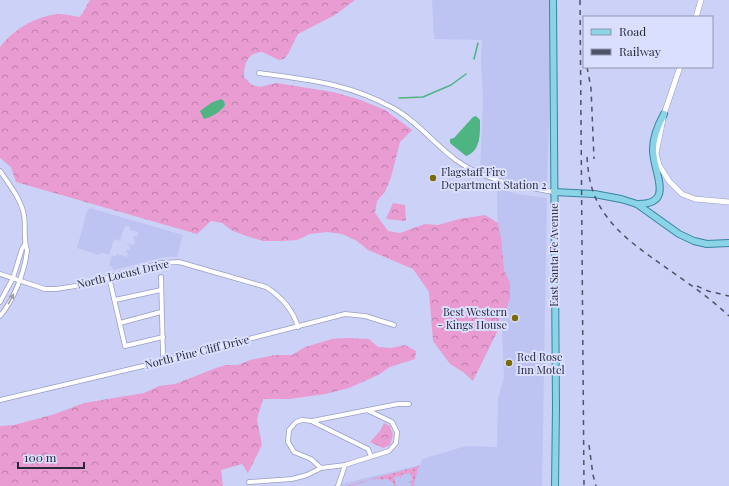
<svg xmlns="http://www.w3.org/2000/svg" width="729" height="486" font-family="'Playfair Display',serif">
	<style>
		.built { fill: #bec4f2 }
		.grass { fill: url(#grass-dots) }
		.forest { fill: url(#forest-crowns) }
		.water { fill: #4eb482 }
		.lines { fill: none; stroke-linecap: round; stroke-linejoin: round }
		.stream { stroke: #4eb482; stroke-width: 1.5 }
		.minor-casing { stroke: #999ec3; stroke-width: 5.5 }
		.tertiary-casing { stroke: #999ec3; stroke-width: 6 }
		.primary-casing { stroke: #37859f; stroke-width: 8 }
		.minor { stroke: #fff; stroke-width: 4 }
		.tertiary { stroke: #fff; stroke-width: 5 }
		.primary { stroke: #8bd3e6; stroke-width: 6 }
		.rail { stroke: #505267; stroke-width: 1.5; stroke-dasharray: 5 5; stroke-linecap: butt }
		.oneway { fill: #9f9fa6 }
		.poi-dot { fill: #7b6b04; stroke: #dadfff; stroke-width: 1.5 }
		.labels { text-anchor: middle; stroke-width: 4; stroke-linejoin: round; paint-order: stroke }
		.poi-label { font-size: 11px; fill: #292a39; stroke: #dadfff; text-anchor: start }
		.street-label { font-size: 11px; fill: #292a39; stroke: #dadfff }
	</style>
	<defs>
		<pattern id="grass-dots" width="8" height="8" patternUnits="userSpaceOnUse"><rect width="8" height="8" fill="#e99cd1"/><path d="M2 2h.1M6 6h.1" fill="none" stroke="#bd7fab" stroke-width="1.8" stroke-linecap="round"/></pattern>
		<pattern id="forest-crowns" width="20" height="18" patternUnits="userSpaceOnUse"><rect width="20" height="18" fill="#e99cd1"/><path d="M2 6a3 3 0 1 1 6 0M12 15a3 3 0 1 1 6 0" fill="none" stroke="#bd7fab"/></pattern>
	</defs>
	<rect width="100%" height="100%" fill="#ccd1f8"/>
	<!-- built -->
	<g class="built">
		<polygon points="432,0 549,0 551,57 547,187 517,182 480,171 483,102 481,59 482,40 434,39"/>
		<polygon points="497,188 517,194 547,198 542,486 332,486 420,465 422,459 466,446 497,447 498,399 504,377 498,244"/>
		<polygon points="90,208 183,235 177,257 164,257 114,270 112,267 109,265 112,255 116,257 117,254 127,257 128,253 126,252 126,250 129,250 130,246 127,244 127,243 134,245 135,240 133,239 134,236 137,237 138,232 130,230 130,227 126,226 125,228 124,228 120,241 114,239 109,255 102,253 99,255 77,248 87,211"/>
	</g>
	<!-- grass -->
	<path class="grass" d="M419,466L413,486H411L412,483L409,482L413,480L410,473L401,475V479L399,476L394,477L396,486H393L394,483L385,478L384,480C372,476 358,486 346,486Z"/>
	<!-- forest -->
	<g class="forest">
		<path d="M90,0H355L335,15L298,34L288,54L284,59L279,60L262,52C247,53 244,64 244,77L252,85L260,87L276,83L333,92L358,99L385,110L412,130L400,142L391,177L385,192L377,201L375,213L388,231L400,233L425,224L438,225L459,219L485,215L498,223L501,238L504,270L510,283V298L506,311L499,320L497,332L473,381L463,372L450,364L433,341L429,292L413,269L368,250L357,241L342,234L327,232L310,234L297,240L281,241H263L246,236L231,230L222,223L211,221L197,234L16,182L11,167L0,158V47C13,30 37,15 60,14C66,14 73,16 79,17L82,14Z"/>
		<polygon points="393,203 405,205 406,221 386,219"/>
		<polygon points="346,338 369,339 378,347 391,348 405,345 416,351 415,359 390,367 378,375 349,388 325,394 289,399 263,399 257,419 262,445 248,473 242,464 221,470 223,486 0,486 0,426 14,425 55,414 84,403 144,393 159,386 175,384 216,368 226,365 238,365 250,360 275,355 292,355 305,347 332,339"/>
		<polygon points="384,423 390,426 393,435 390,445 383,448 370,442 380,431"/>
	</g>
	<!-- water -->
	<g class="water">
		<path d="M221,99L224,101L225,105C221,112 211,117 204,119L200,111L211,103Z"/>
		<path d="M476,116L480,120C480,134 481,151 466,156L450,143V139L454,138L473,117Z"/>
	</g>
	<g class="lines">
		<!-- stream -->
		<g class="stream">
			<polyline points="474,59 478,43"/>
			<polyline points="399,98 423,97 451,85 466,74"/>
		</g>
		<defs>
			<g id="minor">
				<path d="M259,73C308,80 348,83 393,108C417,121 434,144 456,160C484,181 521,186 554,192"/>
				<path d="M0,171C9,184 21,199 24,215C26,227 23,239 27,250C25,271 14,300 0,316"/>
				<path d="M0,274L45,289H56L82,285L161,263L179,262L266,287C280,296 293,310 298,327"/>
				<polyline points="109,277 125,346 163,337"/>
				<polyline points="161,277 163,355 164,361"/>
				<polyline points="115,300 161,290"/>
				<polyline points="0,302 13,278 22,249 25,244"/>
				<polyline points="120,323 161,312"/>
				<polyline points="0,400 164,361 345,314 365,316 394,325"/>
				<polyline points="313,422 368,449 371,456"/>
				<polyline points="321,468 311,459 294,452 288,442 289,430 296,422 302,420 312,421 398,404 409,404"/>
				<polyline points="249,482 292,479 307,475 321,468 345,465 389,451 396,443 397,432 392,422 367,410"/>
				<polyline points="338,486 345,465"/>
			</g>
			<g id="tertiary">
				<polyline points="696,17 701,0"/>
				<polyline points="680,67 664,114 656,153 659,165 669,181 682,194 695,199 729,202"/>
			</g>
			<g id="primary">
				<polyline points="553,0 556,407 555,486"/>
				<polyline points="554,192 594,194 621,199 637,204 679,234 694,241 707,244 729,243"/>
				<path d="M637,204C677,205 652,171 653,149C653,136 658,125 664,114"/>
			</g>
		</defs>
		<!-- minor casing -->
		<use href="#minor" class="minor-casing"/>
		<!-- tertiary casing -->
		<use href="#tertiary" class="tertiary-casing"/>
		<!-- primary casing -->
		<use href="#primary" class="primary-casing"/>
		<!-- minor -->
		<use href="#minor" class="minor"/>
		<!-- tertiary -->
		<use href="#tertiary" class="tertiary"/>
		<!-- primary -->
		<use href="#primary" class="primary"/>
		<!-- rail -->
		<g class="rail">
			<polyline points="580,0 584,486"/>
			<polyline points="587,67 591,88 594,159"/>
			<path d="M587,157C588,172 590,187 597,201C609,225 630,242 651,257C677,276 706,294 729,316"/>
			<polyline points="697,286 708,291 729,296"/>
			<polyline points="589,445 593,475 596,486"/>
		</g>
	</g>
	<!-- one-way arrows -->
	<defs><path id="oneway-solid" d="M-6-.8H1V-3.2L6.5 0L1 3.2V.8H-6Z"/></defs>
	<use class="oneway" href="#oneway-solid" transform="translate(11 299) rotate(-62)"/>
	<!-- markers -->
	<g class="poi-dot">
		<circle cx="433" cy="178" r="4"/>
		<circle cx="515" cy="318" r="4"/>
		<circle cx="509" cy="363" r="4"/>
	</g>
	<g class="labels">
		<!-- poi labels -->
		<g class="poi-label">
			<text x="441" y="176">Flagstaff Fire<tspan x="441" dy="13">Department Station 2</tspan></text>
			<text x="507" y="316" text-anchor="end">Best Western<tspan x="507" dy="13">- Kings House</tspan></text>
			<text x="517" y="361">Red Rose<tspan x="517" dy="13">Inn Motel</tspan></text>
		</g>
		<!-- street labels -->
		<g class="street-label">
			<text transform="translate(554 255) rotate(-90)" y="4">East Santa Fe Avenue</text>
			<text transform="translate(123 274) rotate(-13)" y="4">North Locust Drive</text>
			<text transform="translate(197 352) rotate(-14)" y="4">North Pine Cliff Drive</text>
		</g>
	</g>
	<!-- legend -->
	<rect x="583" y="16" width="130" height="52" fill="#dadfff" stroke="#9397b0"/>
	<rect x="591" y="29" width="20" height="6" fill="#8bd3e6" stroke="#9397b0"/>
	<text x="619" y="36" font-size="12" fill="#292a39">Road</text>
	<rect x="591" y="49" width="20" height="6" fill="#505267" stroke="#9397b0"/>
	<text x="619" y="56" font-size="12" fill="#292a39">Railway</text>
	<!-- scale -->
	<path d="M18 462v6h66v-6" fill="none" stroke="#292a39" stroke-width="2"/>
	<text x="24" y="462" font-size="12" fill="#292a39" stroke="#dadfff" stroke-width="3" paint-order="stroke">100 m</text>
</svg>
